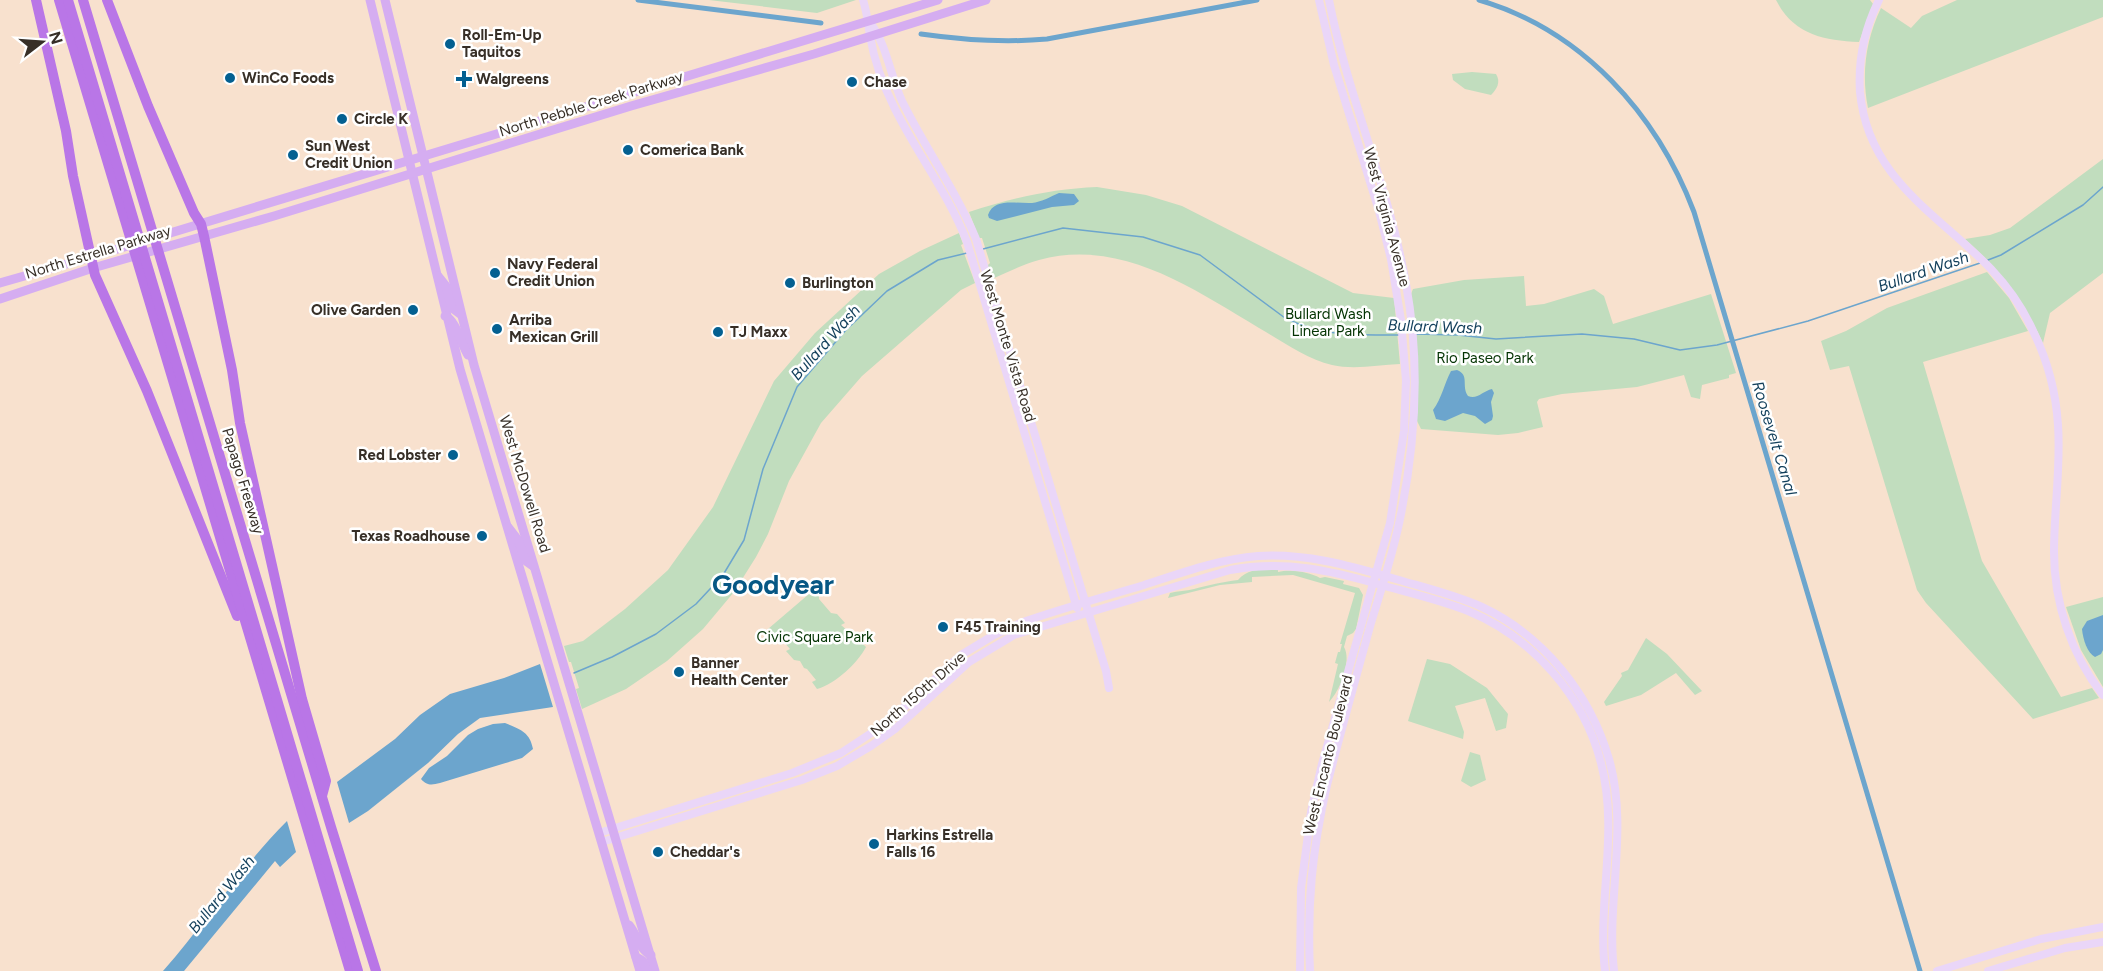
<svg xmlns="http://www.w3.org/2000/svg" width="2103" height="971" font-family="Figtree,sans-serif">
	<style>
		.green { fill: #c1ddbe }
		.water { fill: #6ca5cd }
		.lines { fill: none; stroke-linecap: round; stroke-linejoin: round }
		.stream { stroke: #6ca5cd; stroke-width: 1.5 }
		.canal { stroke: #6ca5cd; stroke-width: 5 }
		.secondary { stroke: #ead6f8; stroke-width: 8 }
		.primary { stroke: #d5adf1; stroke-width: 9 }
		.highway { stroke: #b976e7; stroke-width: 10 }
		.poi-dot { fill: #046091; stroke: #fff; stroke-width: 2 }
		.labels { text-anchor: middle; stroke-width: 5; stroke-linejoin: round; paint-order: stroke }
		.poi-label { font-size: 15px; font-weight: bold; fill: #372f27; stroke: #fff; text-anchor: start }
		.street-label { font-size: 15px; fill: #372f27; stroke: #fff }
		.park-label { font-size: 15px; fill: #043403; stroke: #fff }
		.water-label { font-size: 16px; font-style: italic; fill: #123f5b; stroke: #fff }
		.town-label { font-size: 27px; font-weight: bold; fill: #065784; stroke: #fff }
	</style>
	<rect width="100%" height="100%" fill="#f8e1ce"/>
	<!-- green -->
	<g class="green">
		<polygon points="709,0 856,0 817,13"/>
		<path d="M1776,0H1870L1873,4L1859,42C1823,40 1794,35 1776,0Z"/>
		<path d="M1957,0H2103V17L1868,108C1861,74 1866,39 1881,8L1911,28L1922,16Z"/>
		<path d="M1472,72L1496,74C1501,82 1497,89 1491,95L1465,89L1453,80L1452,74Z"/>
		<path d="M2103,159V273L2050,313L2043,343C2024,301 1999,269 1965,239L1990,235L2010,228Z"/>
		<path d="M1097,187L1146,195L1182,206L1353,293L1394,298L1400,364C1378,365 1354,370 1332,365C1306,359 1282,341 1259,328C1192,288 1120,238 1039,260C1022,265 1007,272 992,279L988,265L990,263L982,238H979L969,212C1011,198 1052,189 1097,187Z"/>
		<polygon points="959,233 963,244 961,245 975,283 961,290 862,376 821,423 789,481 768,534 756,557 734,592 703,629 667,661 626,689 582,709 576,689 579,688 571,662 569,662 564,646 583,641 625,609 668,570 713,507 774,381 815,333 879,274 920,251"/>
		<polygon points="1987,272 2009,298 2028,331 1923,362 1982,561 2061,697 2092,688 2099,698 2033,719 1926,603 1917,590 1849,366 1830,370 1821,341 1846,331 1887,308"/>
		<polygon points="1524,276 1526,306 1544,304 1594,289 1604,296 1613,324 1711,294 1736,373 1729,375 1729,378 1702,385 1700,399 1691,397 1684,375 1637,387 1562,394 1539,399 1537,402 1543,427 1518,433 1498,435 1421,429 1417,421 1411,294 1413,289 1464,280"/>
		<path d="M1278,569V572C1291,569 1309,572 1320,578L1325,577L1344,581L1343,584L1359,588L1363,595L1356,629L1353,633L1347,636L1344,647C1352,661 1340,691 1329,702L1338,664L1335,663L1338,652H1340L1342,644H1340L1355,593L1293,575L1252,577V582L1220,585L1168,598L1170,593C1178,591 1186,591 1194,589C1209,585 1222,582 1238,580C1248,568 1262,570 1278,569Z"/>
		<path d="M816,588L823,596H819V599L831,613L837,614L845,623L841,625L849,632L855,641L861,642L866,647C857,664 835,684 817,689L812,682L816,680L807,669L804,668L800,661L794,660L786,651L790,649L778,635H772L768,629Z"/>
		<polygon points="2103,597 2103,687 2081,650 2066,607"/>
		<polygon points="1646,638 1667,654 1702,691 1695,695 1676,673 1641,695 1606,706 1604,702 1622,676 1621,673 1628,670"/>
		<polygon points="1427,659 1450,664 1487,688 1508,714 1506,728 1496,731 1485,698 1455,706 1464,732 1463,739 1408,721"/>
		<polygon points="1470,752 1480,755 1486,780 1471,787 1461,781"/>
	</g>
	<!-- water -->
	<g class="water">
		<path d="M1059,193L1074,194L1079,201L1074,205L1052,207L997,221L989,218L988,215C994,197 1017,204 1032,203C1041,202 1050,197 1059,193Z"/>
		<path d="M1457,370C1470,375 1461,386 1468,396C1477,400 1483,391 1492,389L1494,393L1491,402L1493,416L1492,420L1485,424L1475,416L1463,413L1445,421L1436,419L1433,410C1442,398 1444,384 1451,371Z"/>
		<path d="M2103,615V650L2101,654L2095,657C2087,653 2083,639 2082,629L2087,621Z"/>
		<polygon points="540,664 553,707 480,718 458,734 428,763 368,811 349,823 337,782 395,739 420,715 450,694 504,678"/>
		<path d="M505,723C520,729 530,732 533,749L522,758L440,783C432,785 427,786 421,779L429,768L447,756L468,735L478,729L493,724Z"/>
		<path d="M287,821L296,852L280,867L275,861L184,971H163C206,922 241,867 287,821Z"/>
	</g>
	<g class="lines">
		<!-- stream -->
		<g class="stream">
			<path d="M983,249L1063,228L1143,237L1200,255L1285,318C1323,337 1358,335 1399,335"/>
			<polyline points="1988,260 2001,255 2083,205 2103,187"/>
			<polyline points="1415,334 1458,335 1496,339 1582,334 1634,339 1680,350 1717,345 1808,321 1980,263"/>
			<polyline points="574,673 612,657 656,634 696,604 723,575 744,540 763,469 797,387 845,331 887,291 938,260 967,253"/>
		</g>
		<!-- canal -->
		<g class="canal">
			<polyline points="638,0 821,23"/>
			<path d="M1479,0C1582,30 1657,114 1694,212L1920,971"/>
			<path d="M921,34C963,40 1004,43 1047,39L1257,0"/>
		</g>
		<!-- secondary -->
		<g class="secondary">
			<path d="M863,0C867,12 868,23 870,36C874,60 884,87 895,109C918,155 949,195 967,242L1077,608"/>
			<path d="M1879,0C1865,28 1858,61 1860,92C1868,179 1937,213 1991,269C2009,288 2024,310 2034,333C2048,362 2056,393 2058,425C2061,467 2054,509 2054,552C2054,602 2071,655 2103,695"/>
			<path d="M869,21C887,44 890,75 902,101C925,148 956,190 976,239L1106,671L1109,688"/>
			<path d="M599,833L792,773L841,753L888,722L961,655L994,635L1023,622C1063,608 1104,597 1144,585C1181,573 1219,559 1258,556C1304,553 1348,565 1392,578C1422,587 1453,594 1482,607C1544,636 1590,694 1609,759C1629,828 1606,901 1614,971"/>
			<path d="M602,842L802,780L837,766L871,746L895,729L969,662L1014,635L1230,570C1285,560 1329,570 1381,585C1410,593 1440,600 1468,611C1532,637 1584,696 1601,763C1619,832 1597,902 1605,971"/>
			<polyline points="1300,971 1301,888 1311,812 1322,764 1390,523 1404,431 1406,381 1401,320 1391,259 1379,211 1334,65 1319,0"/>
			<path d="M1310,971C1307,905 1312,850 1327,785C1341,731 1356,677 1371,623C1382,587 1394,551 1401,514C1416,439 1420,360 1406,284C1389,187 1348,97 1329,0"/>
			<polyline points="1937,971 2041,939 2103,927"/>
			<polyline points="1988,971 2065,948 2103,942"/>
		</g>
		<!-- primary -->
		<g class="primary">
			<polyline points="370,0 460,369 640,971"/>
			<polyline points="385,0 474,365 655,971"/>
			<polyline points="438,276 446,286 452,308 460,314"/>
			<polyline points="0,283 91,257 938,0"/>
			<polyline points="0,299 93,268 274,216 631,106 814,54 986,0"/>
			<path d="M445,316C456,320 461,344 468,355"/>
			<polyline points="508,527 518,540 526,561 533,566"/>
			<path d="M629,925C637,934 639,950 651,955"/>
			<polyline points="636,957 643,961 647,971"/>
		</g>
		<!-- highway -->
		<g class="highway">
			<polyline points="36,0 66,131 73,176 95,275 147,391 237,616"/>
			<polyline points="59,0 350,971"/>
			<polyline points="68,0 358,971"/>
			<polyline points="83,0 331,827 376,971"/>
			<polyline points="107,0 148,106 194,213 201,224 204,236 232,370 240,423 302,699 326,781 322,796"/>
		</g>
	</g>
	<!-- markers -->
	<g class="poi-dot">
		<circle cx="450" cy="44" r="6"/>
		<circle cx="230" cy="78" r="6"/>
		<path d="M461 70h6v6h6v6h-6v6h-6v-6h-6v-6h6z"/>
		<circle cx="852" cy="82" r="6"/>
		<circle cx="342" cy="119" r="6"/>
		<circle cx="628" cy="150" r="6"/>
		<circle cx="293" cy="155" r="6"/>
		<circle cx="495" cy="273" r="6"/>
		<circle cx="790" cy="283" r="6"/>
		<circle cx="413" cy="310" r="6"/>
		<circle cx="497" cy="329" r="6"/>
		<circle cx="718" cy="332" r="6"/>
		<circle cx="453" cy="455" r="6"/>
		<circle cx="482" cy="536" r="6"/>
		<circle cx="943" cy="627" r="6"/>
		<circle cx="679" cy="672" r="6"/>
		<circle cx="874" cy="844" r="6"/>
		<circle cx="658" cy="852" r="6"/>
	</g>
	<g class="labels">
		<!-- poi labels -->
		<g class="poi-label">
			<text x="462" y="40">Roll-Em-Up<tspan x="462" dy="17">Taquitos</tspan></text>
			<text x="242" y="83">WinCo Foods</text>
			<text x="476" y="84">Walgreens</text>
			<text x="864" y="87">Chase</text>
			<text x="354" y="124">Circle K</text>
			<text x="305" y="151">Sun West<tspan x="305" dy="17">Credit Union</tspan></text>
			<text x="640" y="155">Comerica Bank</text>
			<text x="507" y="269">Navy Federal<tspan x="507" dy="17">Credit Union</tspan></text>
			<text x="802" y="288">Burlington</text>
			<text x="401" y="315" text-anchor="end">Olive Garden</text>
			<text x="509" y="325">Arriba<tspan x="509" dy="17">Mexican Grill</tspan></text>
			<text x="730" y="337">TJ Maxx</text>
			<text x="441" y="460" text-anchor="end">Red Lobster</text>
			<text x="470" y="541" text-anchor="end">Texas Roadhouse</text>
			<text x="955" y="632">F45 Training</text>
			<text x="691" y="668">Banner<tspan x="691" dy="17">Health Center</tspan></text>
			<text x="886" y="840">Harkins Estrella<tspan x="886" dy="17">Falls 16</tspan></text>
			<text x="670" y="857">Cheddar's</text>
		</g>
		<!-- street labels -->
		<g class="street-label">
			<text transform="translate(591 104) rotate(-17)" y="5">North Pebble Creek Parkway</text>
			<text transform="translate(1387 217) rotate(75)" y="5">West Virginia Avenue</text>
			<text transform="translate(98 252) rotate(-17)" y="5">North Estrella Parkway</text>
			<text transform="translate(1008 346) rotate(73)" y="5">West Monte Vista Road</text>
			<text transform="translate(243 481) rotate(73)" y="5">Papago Freeway</text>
			<text transform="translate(525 484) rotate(73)" y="5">West McDowell Road</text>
			<text transform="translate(918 694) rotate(-41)" y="5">North 150th Drive</text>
			<text transform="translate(1328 755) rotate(-76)" y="5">West Encanto Boulevard</text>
		</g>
		<!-- park labels -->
		<g class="park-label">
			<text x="1328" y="319">Bullard Wash<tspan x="1328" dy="17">Linear Park</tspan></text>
			<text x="1485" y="363">Rio Paseo Park</text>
			<text x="815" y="642">Civic Square Park</text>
		</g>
		<!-- water labels -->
		<g class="water-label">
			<text transform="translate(1923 271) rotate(-19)" y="6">Bullard Wash</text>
			<text transform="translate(1435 326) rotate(2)" y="6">Bullard Wash</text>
			<text transform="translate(825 342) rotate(-48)" y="6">Bullard Wash</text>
			<text transform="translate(1775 438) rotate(73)" y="6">Roosevelt Canal</text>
			<text transform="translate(221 894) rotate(-51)" y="6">Bullard Wash</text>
		</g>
		<!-- town labels -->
		<g class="town-label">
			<text x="773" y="594">Goodyear</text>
		</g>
	</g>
	<!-- north arrow -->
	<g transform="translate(42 42) rotate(73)" stroke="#ffffff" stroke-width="4.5" paint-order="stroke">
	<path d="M0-4.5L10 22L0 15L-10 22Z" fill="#372f27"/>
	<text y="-9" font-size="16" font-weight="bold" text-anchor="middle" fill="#372f27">N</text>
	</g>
</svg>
